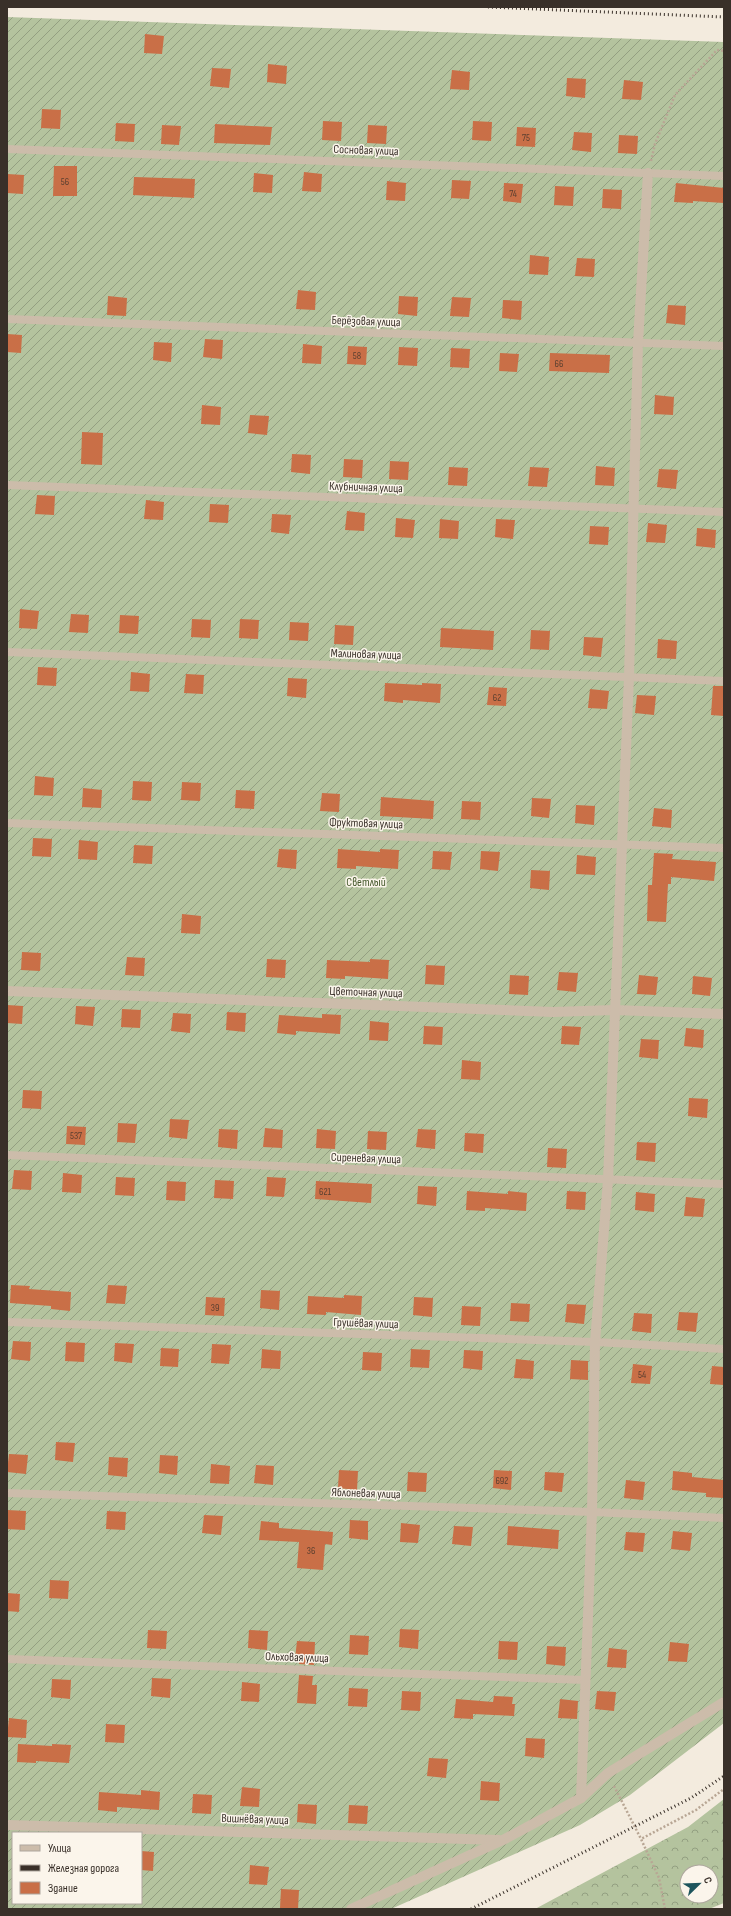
<svg xmlns="http://www.w3.org/2000/svg" width="731" height="1916" font-family="'Sofia Sans Condensed',sans-serif">
	<style>
		.forest { fill: url(#forest-crowns); fill-rule: evenodd }
		.garden { fill: url(#garden-furrows); fill-rule: evenodd }
		.building { fill: #c96f47 }
		.lines { fill: none; stroke-linecap: round; stroke-linejoin: round }
		.path { stroke: #b8a694; stroke-width: 2.5; stroke-dasharray: 2 2; stroke-linecap: butt }
		.service { stroke: #ccbcaa; stroke-width: 8 }
		.minor { stroke: #ccbcaa; stroke-width: 10 }
		.rail { stroke: #393029; stroke-width: 3; stroke-dasharray: 1 3; stroke-linecap: butt }
		.labels { text-anchor: middle; stroke-width: 3; stroke-linejoin: round; paint-order: stroke }
		.number-label { font-size: 10px; fill: #5d4030 }
		.street-label { font-size: 12px; fill: #393029; stroke: #fbf5eb }
		.park-label { font-size: 12px; fill: #45592c; stroke: #fbf5eb }
	</style>
	<defs>
		<pattern id="forest-crowns" width="20" height="18" patternUnits="userSpaceOnUse"><rect width="20" height="18" fill="#b4c39e"/><path d="M2 6a3 3 0 1 1 6 0M12 15a3 3 0 1 1 6 0" fill="none" stroke="#939f81"/></pattern>
		<pattern id="garden-furrows" width="10" height="10" patternUnits="userSpaceOnUse"><rect width="10" height="10" fill="#b4c39e"/><path d="M-1 1l2-2M0 10L10 0M9 11l2-2" fill="none" stroke="#939f81"/></pattern>
	</defs>
	<rect width="100%" height="100%" fill="#f3ebde"/>
	<!-- forest -->
	<path class="forest" d="M724,1799V1903L709,1909H535L688,1827ZM687,1872H711V1896H687Z"/>
	<!-- garden -->
	<path class="garden" d="M7,17L724,42V1723L630,1795L580,1825L391,1909H7ZM13,1833H141V1903H13Z"/>
	<!-- building -->
	<g class="building">
		<polygon points="145,34 164,36 162,54 144,53"/>
		<polygon points="268,64 287,66 286,84 267,82"/>
		<polygon points="212,68 231,69 229,88 210,86"/>
		<polygon points="452,70 470,72 469,90 450,89"/>
		<polygon points="567,78 586,79 585,98 566,96"/>
		<polygon points="624,80 643,82 641,100 622,99"/>
		<polygon points="42,109 61,110 60,129 41,128"/>
		<polygon points="323,121 342,122 341,141 322,140"/>
		<polygon points="473,121 492,122 491,141 472,140"/>
		<polygon points="116,123 135,124 134,142 115,141"/>
		<polygon points="215,124 272,127 270,145 214,143"/>
		<polygon points="162,125 181,126 179,145 161,144"/>
		<polygon points="368,125 387,126 386,144 367,143"/>
		<polygon points="517,127 536,128 535,147 516,146"/>
		<polygon points="574,132 592,133 591,152 572,150"/>
		<polygon points="619,135 638,136 637,154 618,153"/>
		<polygon points="54,166 77,166 77,196 53,196"/>
		<polygon points="304,172 322,174 321,192 302,191"/>
		<polygon points="254,173 273,175 272,193 253,192"/>
		<polygon points="7,174 24,175 23,194 7,193"/>
		<polygon points="134,177 195,179 194,198 133,195"/>
		<polygon points="452,180 471,181 469,199 451,198"/>
		<polygon points="387,181 406,183 405,201 386,200"/>
		<polygon points="504,183 523,184 521,203 503,201"/>
		<polygon points="676,183 724,188 724,203 693,201 693,203 674,202"/>
		<polygon points="555,186 574,187 573,206 554,205"/>
		<polygon points="603,189 622,190 621,209 602,208"/>
		<polygon points="530,255 549,257 548,275 529,274"/>
		<polygon points="577,258 595,259 594,277 575,276"/>
		<polygon points="298,290 316,292 315,310 296,309"/>
		<polygon points="108,296 127,298 126,316 107,315"/>
		<polygon points="399,296 418,297 417,316 398,314"/>
		<polygon points="452,297 471,298 469,317 450,316"/>
		<polygon points="503,300 522,301 521,320 502,318"/>
		<polygon points="668,305 686,306 685,325 666,323"/>
		<polygon points="7,334 22,335 21,353 7,352"/>
		<polygon points="205,339 223,340 222,359 203,357"/>
		<polygon points="154,342 172,343 171,362 153,360"/>
		<polygon points="303,344 322,346 321,364 302,363"/>
		<polygon points="348,346 367,347 366,365 347,364"/>
		<polygon points="399,347 418,348 417,366 398,365"/>
		<polygon points="451,348 470,349 469,368 450,367"/>
		<polygon points="500,353 519,354 517,372 499,371"/>
		<polygon points="550,353 610,355 609,373 549,371"/>
		<polygon points="655,395 674,397 673,415 654,414"/>
		<polygon points="202,405 221,407 220,425 201,424"/>
		<polygon points="250,415 269,416 267,435 248,433"/>
		<polygon points="82,432 103,433 102,465 81,464"/>
		<polygon points="292,454 311,455 310,474 291,472"/>
		<polygon points="344,459 363,460 362,478 343,477"/>
		<polygon points="390,461 409,462 408,480 389,479"/>
		<polygon points="596,466 615,468 614,486 595,485"/>
		<polygon points="449,467 468,468 467,486 448,485"/>
		<polygon points="530,467 549,468 547,487 528,486"/>
		<polygon points="659,469 678,470 676,489 657,487"/>
		<polygon points="37,495 55,496 54,515 35,514"/>
		<polygon points="146,500 164,502 163,520 144,519"/>
		<polygon points="210,504 229,505 228,523 209,522"/>
		<polygon points="347,511 365,513 364,531 345,530"/>
		<polygon points="272,514 291,515 289,534 271,532"/>
		<polygon points="396,518 415,520 413,538 395,537"/>
		<polygon points="440,519 459,521 458,539 439,538"/>
		<polygon points="496,519 515,520 513,539 495,537"/>
		<polygon points="648,523 667,525 665,543 646,542"/>
		<polygon points="590,526 609,527 608,545 589,544"/>
		<polygon points="697,528 716,530 715,548 696,546"/>
		<polygon points="20,609 39,611 37,629 19,628"/>
		<polygon points="71,614 89,615 88,633 69,632"/>
		<polygon points="120,615 139,616 138,634 119,633"/>
		<polygon points="192,619 211,620 210,638 191,637"/>
		<polygon points="240,619 259,620 258,639 239,638"/>
		<polygon points="290,622 309,623 308,641 289,640"/>
		<polygon points="335,625 354,626 353,645 334,644"/>
		<polygon points="441,628 494,631 493,650 440,647"/>
		<polygon points="531,630 550,631 549,650 530,649"/>
		<polygon points="584,637 603,638 601,657 583,655"/>
		<polygon points="658,639 677,641 676,659 657,658"/>
		<polygon points="38,667 57,668 56,686 37,685"/>
		<polygon points="131,672 150,674 149,692 130,691"/>
		<polygon points="186,674 204,675 203,694 184,693"/>
		<polygon points="288,678 307,679 306,698 287,696"/>
		<polygon points="385,683 422,685 422,683 441,684 440,703 403,700 403,703 384,701"/>
		<polygon points="713,686 724,686 724,716 711,715"/>
		<polygon points="489,687 507,688 506,706 487,705"/>
		<polygon points="590,689 609,691 607,709 588,708"/>
		<polygon points="637,695 656,696 654,715 635,713"/>
		<polygon points="35,776 54,778 53,796 34,795"/>
		<polygon points="133,781 152,782 151,801 132,800"/>
		<polygon points="182,782 201,783 200,801 181,800"/>
		<polygon points="83,788 102,790 101,808 82,807"/>
		<polygon points="236,790 255,791 254,809 235,808"/>
		<polygon points="322,793 340,794 339,812 320,811"/>
		<polygon points="381,797 434,801 433,819 380,816"/>
		<polygon points="532,798 551,799 549,818 531,816"/>
		<polygon points="462,801 481,802 480,820 461,819"/>
		<polygon points="576,805 595,806 594,825 575,823"/>
		<polygon points="654,808 672,810 671,828 652,826"/>
		<polygon points="33,838 52,839 51,857 32,856"/>
		<polygon points="79,840 98,842 97,860 78,859"/>
		<polygon points="134,845 153,846 152,864 133,863"/>
		<polygon points="279,849 297,850 296,869 277,867"/>
		<polygon points="338,849 380,852 380,849 399,850 398,869 356,866 356,869 337,868"/>
		<polygon points="433,851 452,852 450,870 432,869"/>
		<polygon points="481,851 500,852 498,871 480,869"/>
		<polygon points="654,853 673,854 672,859 716,862 714,881 671,877 671,884 668,884 666,922 647,921 648,885 652,885"/>
		<polygon points="577,855 596,857 595,875 576,874"/>
		<polygon points="531,870 550,871 549,890 530,888"/>
		<polygon points="182,914 201,916 200,934 181,933"/>
		<polygon points="22,952 41,953 40,971 21,970"/>
		<polygon points="127,957 145,958 144,976 125,975"/>
		<polygon points="267,959 286,960 285,978 266,977"/>
		<polygon points="370,959 389,960 388,979 345,976 345,979 326,978 327,960 370,962"/>
		<polygon points="426,965 445,966 444,985 425,984"/>
		<polygon points="559,972 578,973 576,992 557,990"/>
		<polygon points="510,975 529,976 528,995 509,994"/>
		<polygon points="639,975 658,977 656,995 637,994"/>
		<polygon points="693,976 712,978 710,996 692,994"/>
		<polygon points="7,1005 23,1006 22,1024 7,1023"/>
		<polygon points="76,1006 95,1007 93,1026 75,1024"/>
		<polygon points="122,1009 141,1010 140,1028 121,1027"/>
		<polygon points="227,1012 246,1013 245,1032 226,1030"/>
		<polygon points="173,1013 191,1014 190,1033 171,1031"/>
		<polygon points="322,1014 341,1015 340,1034 296,1031 296,1035 277,1033 279,1015 322,1018"/>
		<polygon points="370,1021 389,1023 388,1041 369,1040"/>
		<polygon points="424,1026 443,1027 442,1045 423,1044"/>
		<polygon points="562,1026 581,1027 579,1045 561,1044"/>
		<polygon points="686,1028 704,1030 703,1048 684,1046"/>
		<polygon points="641,1039 659,1040 658,1059 639,1057"/>
		<polygon points="462,1060 481,1062 480,1080 461,1079"/>
		<polygon points="23,1090 42,1091 41,1109 22,1108"/>
		<polygon points="689,1098 708,1099 707,1118 688,1116"/>
		<polygon points="170,1119 189,1120 187,1139 169,1137"/>
		<polygon points="118,1123 137,1124 135,1143 117,1142"/>
		<polygon points="67,1126 86,1127 85,1145 66,1144"/>
		<polygon points="265,1128 283,1130 282,1148 263,1147"/>
		<polygon points="219,1129 238,1130 237,1149 218,1147"/>
		<polygon points="317,1129 336,1131 335,1149 316,1148"/>
		<polygon points="418,1129 436,1130 435,1149 416,1147"/>
		<polygon points="368,1131 387,1132 386,1150 367,1149"/>
		<polygon points="465,1133 484,1134 483,1153 464,1151"/>
		<polygon points="637,1142 656,1143 655,1162 636,1160"/>
		<polygon points="548,1148 567,1149 566,1168 547,1167"/>
		<polygon points="14,1170 32,1171 31,1190 12,1189"/>
		<polygon points="63,1173 82,1175 81,1193 62,1192"/>
		<polygon points="116,1177 135,1178 134,1196 115,1195"/>
		<polygon points="267,1177 286,1178 284,1197 266,1196"/>
		<polygon points="215,1180 234,1181 233,1199 214,1198"/>
		<polygon points="167,1181 186,1182 185,1201 166,1200"/>
		<polygon points="316,1181 372,1184 371,1203 315,1199"/>
		<polygon points="418,1186 437,1187 436,1206 417,1204"/>
		<polygon points="467,1191 508,1194 508,1191 527,1193 526,1211 485,1208 485,1211 466,1210"/>
		<polygon points="567,1191 586,1192 585,1210 566,1209"/>
		<polygon points="636,1192 655,1194 654,1212 635,1210"/>
		<polygon points="686,1197 705,1199 703,1217 684,1216"/>
		<polygon points="11,1285 30,1286 29,1289 71,1292 70,1311 51,1309 51,1306 10,1303"/>
		<polygon points="108,1285 127,1286 125,1304 106,1303"/>
		<polygon points="261,1290 280,1291 279,1310 260,1308"/>
		<polygon points="344,1295 362,1296 361,1315 326,1312 326,1315 307,1314 308,1296 344,1298"/>
		<polygon points="206,1297 225,1298 224,1316 205,1315"/>
		<polygon points="414,1297 433,1298 432,1317 413,1315"/>
		<polygon points="511,1303 530,1304 529,1322 510,1321"/>
		<polygon points="567,1304 586,1305 584,1324 565,1322"/>
		<polygon points="462,1306 481,1307 480,1326 461,1325"/>
		<polygon points="679,1312 698,1313 696,1332 677,1330"/>
		<polygon points="634,1313 652,1314 651,1333 632,1331"/>
		<polygon points="13,1341 31,1342 30,1361 11,1359"/>
		<polygon points="66,1342 85,1343 84,1362 65,1361"/>
		<polygon points="115,1343 134,1344 132,1363 114,1361"/>
		<polygon points="212,1344 231,1345 229,1364 211,1363"/>
		<polygon points="161,1348 179,1349 178,1367 160,1366"/>
		<polygon points="262,1349 281,1351 280,1369 261,1368"/>
		<polygon points="411,1349 430,1350 429,1368 410,1367"/>
		<polygon points="464,1350 483,1351 482,1370 463,1368"/>
		<polygon points="363,1352 382,1353 381,1371 362,1370"/>
		<polygon points="516,1359 534,1361 533,1379 514,1378"/>
		<polygon points="571,1360 588,1361 588,1380 570,1379"/>
		<polygon points="633,1364 652,1366 650,1384 631,1383"/>
		<polygon points="712,1366 724,1367 724,1385 710,1384"/>
		<polygon points="56,1442 75,1443 73,1462 55,1460"/>
		<polygon points="9,1454 28,1455 26,1474 7,1472"/>
		<polygon points="160,1455 178,1456 177,1475 159,1473"/>
		<polygon points="109,1457 128,1458 127,1477 108,1475"/>
		<polygon points="211,1464 230,1466 229,1484 210,1483"/>
		<polygon points="256,1465 274,1466 273,1485 254,1483"/>
		<polygon points="339,1470 358,1471 357,1490 338,1488"/>
		<polygon points="494,1470 512,1471 511,1490 493,1488"/>
		<polygon points="673,1471 692,1473 692,1477 724,1480 724,1498 706,1497 706,1493 672,1490"/>
		<polygon points="408,1472 427,1473 426,1492 407,1491"/>
		<polygon points="545,1472 564,1473 562,1492 544,1490"/>
		<polygon points="626,1480 645,1482 643,1500 624,1498"/>
		<polygon points="7,1510 26,1511 25,1530 7,1529"/>
		<polygon points="107,1511 126,1512 125,1530 106,1529"/>
		<polygon points="204,1515 223,1516 221,1535 202,1533"/>
		<polygon points="350,1520 368,1521 368,1540 349,1538"/>
		<polygon points="261,1521 279,1523 279,1528 333,1532 332,1545 325,1544 323,1570 297,1568 299,1542 259,1540"/>
		<polygon points="401,1523 420,1525 418,1543 400,1542"/>
		<polygon points="454,1526 473,1527 471,1546 452,1544"/>
		<polygon points="508,1526 559,1530 558,1549 507,1545"/>
		<polygon points="673,1531 692,1533 690,1551 671,1549"/>
		<polygon points="626,1532 645,1533 643,1552 624,1550"/>
		<polygon points="50,1580 69,1581 68,1599 49,1598"/>
		<polygon points="7,1593 20,1594 19,1612 7,1611"/>
		<polygon points="400,1629 419,1630 418,1649 399,1647"/>
		<polygon points="148,1630 167,1631 166,1649 147,1648"/>
		<polygon points="249,1630 268,1631 267,1650 248,1648"/>
		<polygon points="350,1635 369,1636 368,1655 349,1654"/>
		<polygon points="297,1641 315,1642 314,1665 299,1664 300,1659 295,1659"/>
		<polygon points="499,1641 518,1642 517,1660 498,1659"/>
		<polygon points="670,1642 689,1644 687,1662 668,1661"/>
		<polygon points="547,1646 566,1647 565,1666 546,1664"/>
		<polygon points="609,1648 627,1650 626,1668 607,1667"/>
		<polygon points="299,1675 313,1676 312,1685 317,1685 316,1704 297,1703"/>
		<polygon points="152,1678 171,1679 170,1698 151,1696"/>
		<polygon points="52,1679 71,1680 70,1699 51,1697"/>
		<polygon points="242,1682 260,1684 259,1702 241,1701"/>
		<polygon points="349,1688 368,1689 367,1707 348,1706"/>
		<polygon points="402,1691 421,1692 420,1711 401,1710"/>
		<polygon points="597,1691 616,1692 614,1711 595,1709"/>
		<polygon points="494,1696 513,1697 512,1704 515,1704 514,1716 473,1714 473,1719 454,1718 456,1699 493,1702"/>
		<polygon points="560,1699 578,1701 577,1719 558,1718"/>
		<polygon points="9,1718 27,1720 26,1738 7,1737"/>
		<polygon points="106,1724 125,1725 124,1743 105,1742"/>
		<polygon points="526,1738 545,1739 544,1758 525,1756"/>
		<polygon points="18,1744 52,1746 52,1744 71,1745 69,1763 36,1761 36,1763 17,1762"/>
		<polygon points="429,1758 448,1759 446,1778 427,1776"/>
		<polygon points="481,1781 500,1783 499,1801 480,1800"/>
		<polygon points="242,1787 260,1789 259,1807 240,1806"/>
		<polygon points="141,1790 160,1792 159,1810 117,1807 117,1812 98,1810 99,1792 141,1795"/>
		<polygon points="193,1794 212,1795 211,1814 192,1813"/>
		<polygon points="298,1804 317,1805 316,1824 297,1822"/>
		<polygon points="349,1805 368,1806 367,1824 348,1823"/>
		<polygon points="141,1851 154,1852 153,1871 141,1870"/>
		<polygon points="250,1865 269,1867 267,1885 249,1884"/>
		<polygon points="281,1889 299,1890 298,1909 280,1908"/>
	</g>
	<g class="lines">
		<!-- path -->
		<g class="path">
			<polyline points="651,161 655,144 675,95 717,50 724,51"/>
			<polyline points="614,1786 641,1839"/>
			<polyline points="665,1909 659,1878 641,1839 696,1810 724,1789"/>
		</g>
		<!-- service -->
		<g class="service">
			<polyline points="7,149 724,176"/>
			<polyline points="7,319 724,346"/>
			<polyline points="7,485 724,512"/>
			<polyline points="7,652 724,681"/>
			<polyline points="7,823 724,848"/>
			<polyline points="7,1155 724,1184"/>
			<polyline points="7,1322 595,1342 724,1349"/>
			<polyline points="7,1493 592,1512 724,1518"/>
			<polyline points="7,1659 585,1680"/>
		</g>
		<!-- minor -->
		<g class="minor">
			<polyline points="7,991 553,1012 614,1010 724,1014"/>
			<polyline points="581,1798 608,1773 724,1702"/>
			<polyline points="7,1825 499,1840"/>
			<polyline points="351,1909 503,1840 581,1798 592,1512 595,1342 608,1180 629,677 638,343 648,173"/>
		</g>
		<!-- rail -->
		<g class="rail">
			<polyline points="488,7 724,17"/>
			<polyline points="471,1909 691,1798 724,1776"/>
		</g>
	</g>
	<g class="labels">
		<!-- number labels -->
		<g class="number-label">
			<text x="526" y="141">75</text>
			<text x="65" y="185">56</text>
			<text x="513" y="197">74</text>
			<text x="357" y="359">58</text>
			<text x="559" y="367">66</text>
			<text x="497" y="701">62</text>
			<text x="76" y="1139">537</text>
			<text x="325" y="1195">621</text>
			<text x="215" y="1311">39</text>
			<text x="642" y="1378">54</text>
			<text x="502" y="1484">692</text>
			<text x="311" y="1554">36</text>
		</g>
		<!-- street labels -->
		<g class="street-label">
			<text transform="translate(366 150) rotate(2)" y="4">Сосновая улица</text>
			<text transform="translate(366 321) rotate(2)" y="4">Берёзовая улица</text>
			<text transform="translate(366 487) rotate(2)" y="4">Клубничная улица</text>
			<text transform="translate(366 654) rotate(2)" y="4">Малиновая улица</text>
			<text transform="translate(366 823) rotate(2)" y="4">Фруктовая улица</text>
			<text transform="translate(366 992) rotate(2)" y="4">Цветочная улица</text>
			<text transform="translate(366 1158) rotate(2)" y="4">Сиреневая улица</text>
			<text transform="translate(366 1323) rotate(2)" y="4">Грушёвая улица</text>
			<text transform="translate(366 1493) rotate(2)" y="4">Яблоневая улица</text>
			<text transform="translate(297 1657) rotate(2)" y="4">Ольховая улица</text>
			<text transform="translate(255 1819) rotate(2)" y="4">Вишнёвая улица</text>
		</g>
		<!-- park labels -->
		<g class="park-label">
			<text x="366" y="886">Светлый</text>
		</g>
	</g>
	<!-- border -->
	<rect width="731" height="1916" fill="none" stroke="#393029" stroke-width="16"/>
	<!-- legend -->
	<rect x="12" y="1832" width="130" height="72" fill="#fbf5eb" stroke="#ada69d"/>
	<rect x="20" y="1845" width="20" height="6" fill="#ccbcaa" stroke="#ada69d"/>
	<text x="48" y="1852" font-size="12" fill="#393029">Улица</text>
	<rect x="20" y="1865" width="20" height="6" fill="#393029" stroke="#ada69d"/>
	<text x="48" y="1872" font-size="12" fill="#393029">Железная дорога</text>
	<rect x="20" y="1882" width="20" height="12" fill="#c96f47" stroke="#ada69d"/>
	<text x="48" y="1892" font-size="12" fill="#393029">Здание</text>
	<!-- north arrow -->
	<g transform="translate(699 1884) rotate(67)"><circle r="19" fill="#fbf5eb" stroke="#ada69d"/>
	<path d="M0-3L7 15L0 10L-7 15Z" fill="#1d545c"/>
	<text y="-6" font-size="11" font-weight="bold" text-anchor="middle" fill="#393029">С</text>
	</g>
</svg>
